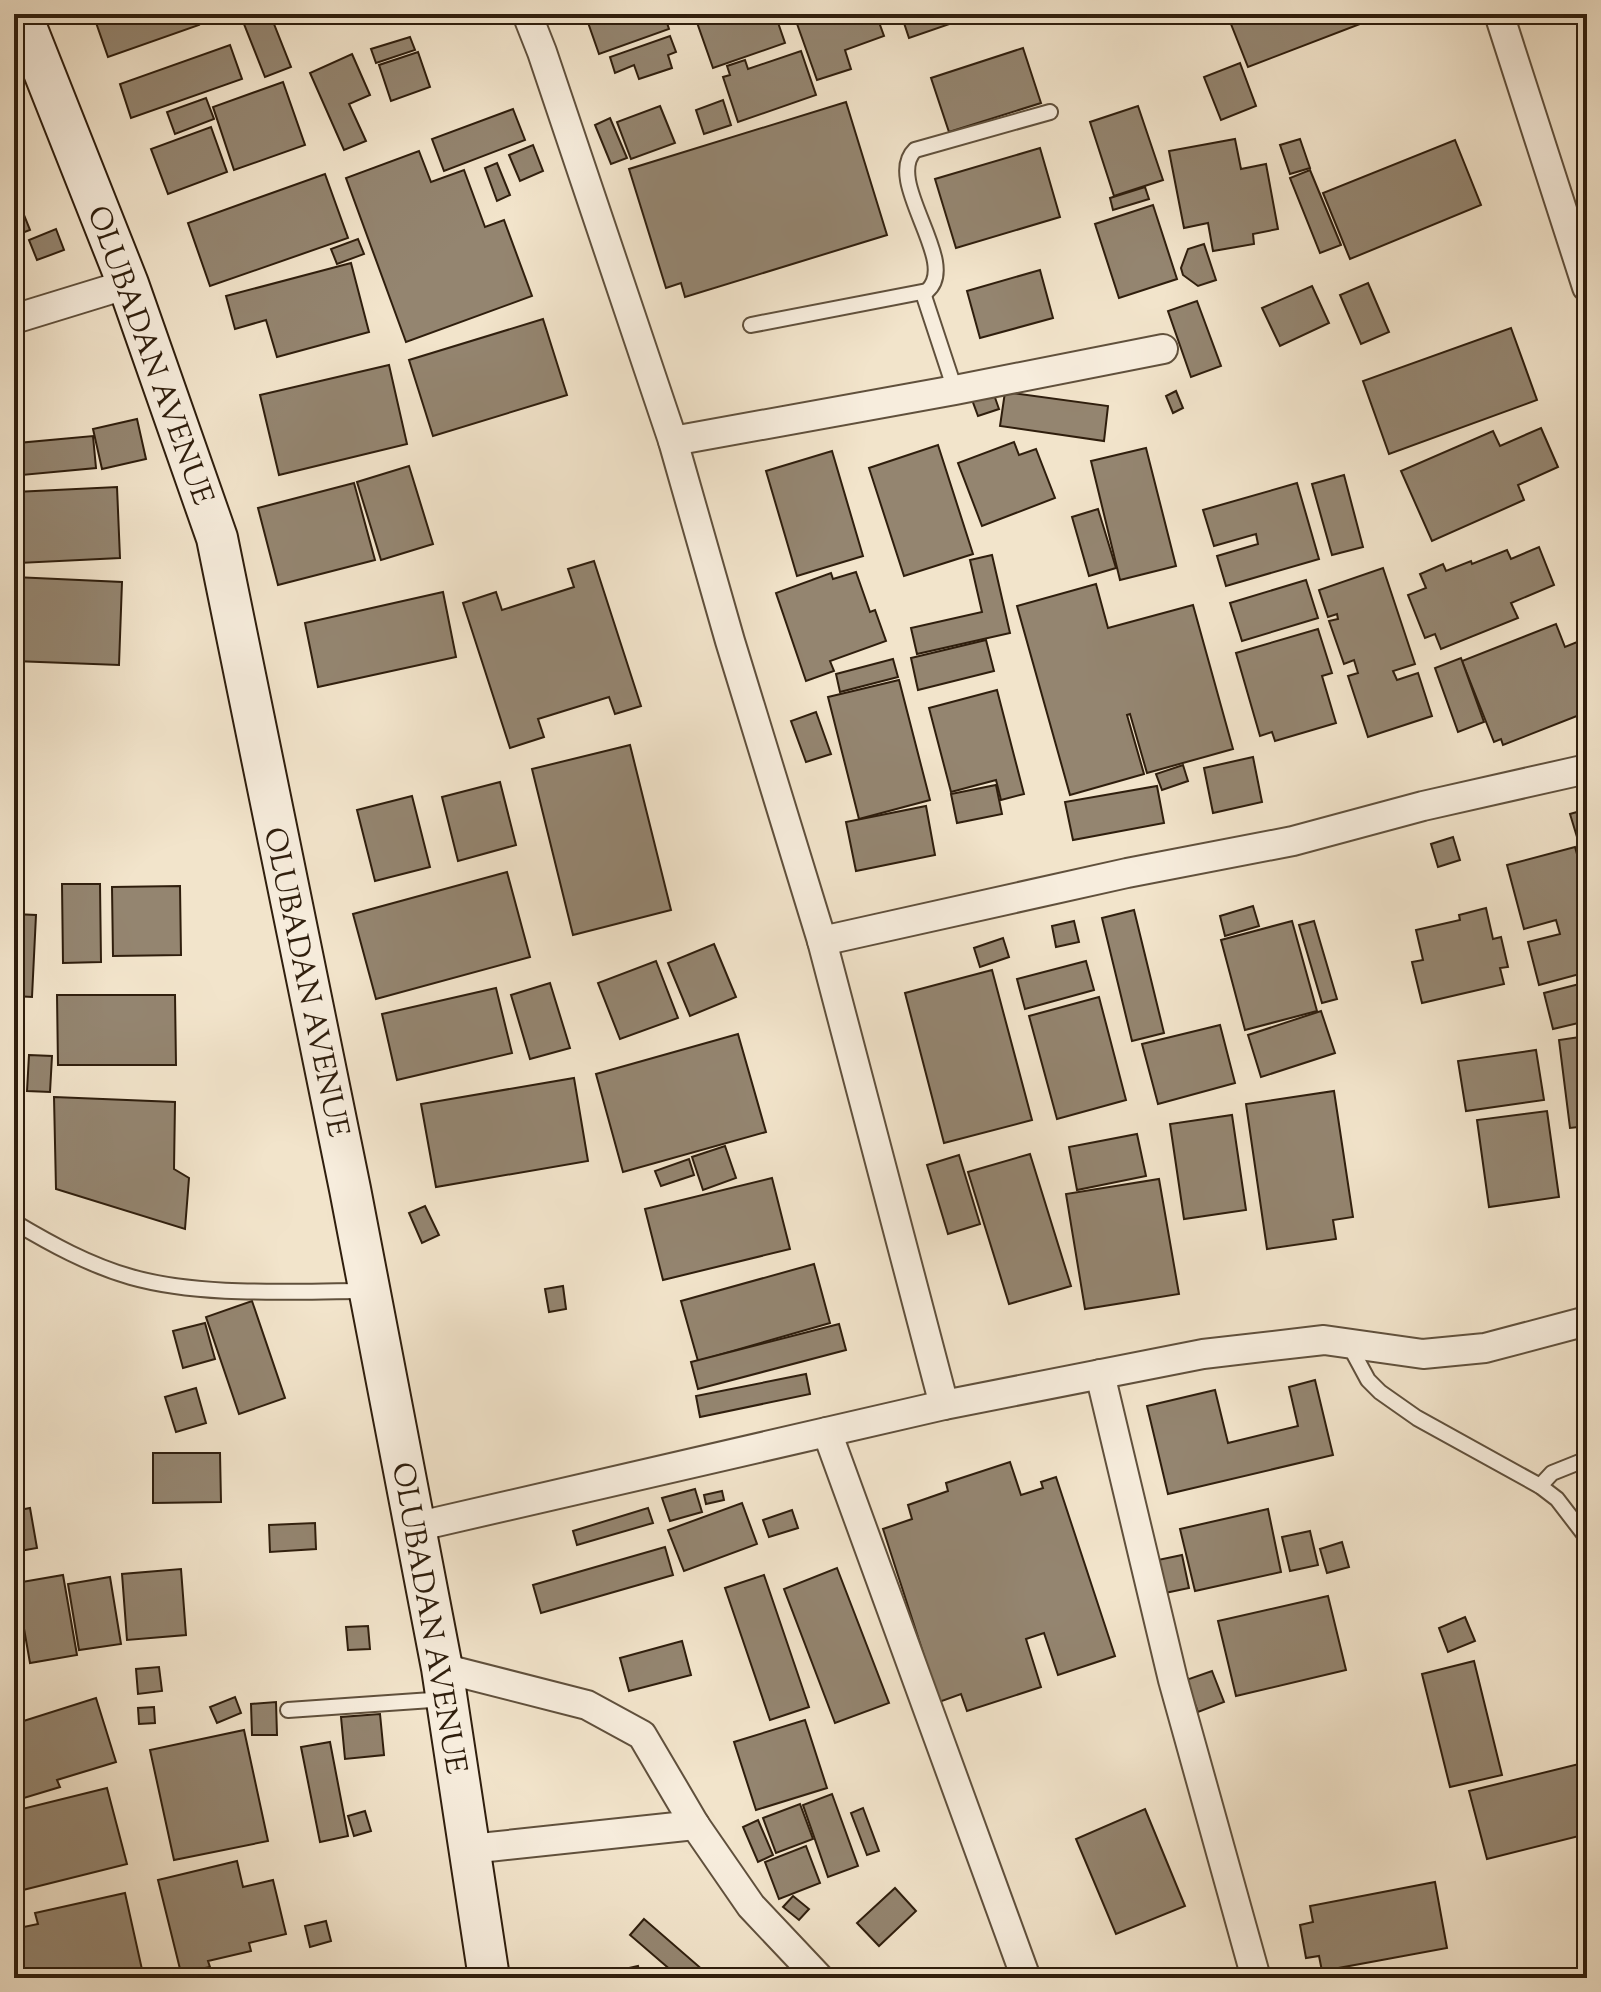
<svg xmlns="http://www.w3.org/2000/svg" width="1601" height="1992" font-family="'Sorts Mill Goudy',serif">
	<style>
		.building { fill: #948570; stroke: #2f1e0d; stroke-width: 2 }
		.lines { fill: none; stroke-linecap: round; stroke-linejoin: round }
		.lane-casing { stroke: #60503c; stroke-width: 18 }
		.street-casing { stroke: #60503c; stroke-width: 32 }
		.secondary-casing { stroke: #2f1e0d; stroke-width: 44 }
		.lane { stroke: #f7eddd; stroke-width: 14 }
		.street { stroke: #f7eddd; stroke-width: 28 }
		.secondary { stroke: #f7eddd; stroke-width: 40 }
		.labels { text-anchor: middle; stroke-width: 8; stroke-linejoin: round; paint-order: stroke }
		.street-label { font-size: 30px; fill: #2f1e0d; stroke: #f7eddd }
	</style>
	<rect width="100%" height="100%" fill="#f2e4cb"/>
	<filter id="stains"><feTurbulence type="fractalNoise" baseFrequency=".0025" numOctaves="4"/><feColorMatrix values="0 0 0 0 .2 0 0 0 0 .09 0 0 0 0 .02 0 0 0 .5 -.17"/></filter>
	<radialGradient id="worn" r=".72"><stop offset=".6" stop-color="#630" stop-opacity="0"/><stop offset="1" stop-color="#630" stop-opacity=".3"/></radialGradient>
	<!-- building -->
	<g class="building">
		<polygon points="93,14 195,14 199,25 108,57"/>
		<polygon points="240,14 270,14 291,67 265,77"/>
		<polygon points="585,14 664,14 669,29 599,54"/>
		<polygon points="694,14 775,14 785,43 713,68"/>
		<polygon points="817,14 876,14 884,36 845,50 851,69 817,80 796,21"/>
		<polygon points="901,14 969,14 970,17 909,38"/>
		<polygon points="1227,14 1386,14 1248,67"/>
		<polygon points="670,36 676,52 668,55 672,68 639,79 634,65 615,73 610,57"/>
		<polygon points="410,37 415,50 376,63 371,49"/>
		<polygon points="230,45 242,79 131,118 120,84"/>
		<polygon points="1023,48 1041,103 949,132 931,78"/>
		<polygon points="801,51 816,95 738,122 723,77 730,75 727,66 745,60 748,69"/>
		<polygon points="418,52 430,87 391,101 379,65"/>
		<polygon points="352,54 370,95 349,104 366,141 344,150 310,73"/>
		<polygon points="1240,63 1256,106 1221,120 1204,77"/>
		<polygon points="283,82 305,145 234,170 213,107"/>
		<polygon points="206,98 214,119 175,134 167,112"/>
		<polygon points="723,100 731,125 704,134 696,110"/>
		<polygon points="846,102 887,235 685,297 681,283 666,288 629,169"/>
		<polygon points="660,106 675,143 631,159 617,122"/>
		<polygon points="1138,106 1163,180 1114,196 1090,122"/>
		<polygon points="513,109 525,140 444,171 432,139"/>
		<polygon points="610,118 627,158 611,164 595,125"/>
		<polygon points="211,127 227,172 168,194 151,149"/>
		<polygon points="1235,139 1241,169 1266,164 1278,229 1253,234 1254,244 1213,251 1208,223 1184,228 1169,151"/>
		<polygon points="1300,139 1310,168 1290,174 1280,145"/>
		<polygon points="1455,140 1481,205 1350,259 1323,193"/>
		<polygon points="533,145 543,171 520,181 509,155"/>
		<polygon points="1040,148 1060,217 956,248 935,179"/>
		<polygon points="419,151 431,182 464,170 485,227 504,220 532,296 406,342 346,178"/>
		<polygon points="497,163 510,195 497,201 485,168"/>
		<polygon points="1310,170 1341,245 1320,253 1290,178"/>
		<polygon points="325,174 348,238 210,286 188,223"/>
		<polygon points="1145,187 1149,199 1113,210 1110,198"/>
		<polygon points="14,190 30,230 14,236"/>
		<polygon points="1153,205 1177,279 1119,298 1095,224"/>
		<polygon points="56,229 64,250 37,260 29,240"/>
		<polygon points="358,239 364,254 337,264 331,249"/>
		<polygon points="1204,244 1216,280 1198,286 1183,275 1181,268 1188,249"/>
		<polygon points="351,263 369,332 277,357 266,320 235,329 226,296"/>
		<polygon points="1040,270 1053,318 980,338 967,291"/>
		<polygon points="1368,283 1389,332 1361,344 1340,295"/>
		<polygon points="1312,286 1329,323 1280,346 1262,308"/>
		<polygon points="1197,301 1221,366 1191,377 1168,311"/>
		<polygon points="543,319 567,395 433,436 409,360"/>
		<polygon points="1511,328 1537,400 1389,454 1363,381"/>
		<polygon points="389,365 407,444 279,475 260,395"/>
		<polygon points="992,389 999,409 978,416 971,397"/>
		<polygon points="1176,391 1183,408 1173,413 1166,396"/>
		<polygon points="1005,392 1108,406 1104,441 1000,426"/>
		<polygon points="137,419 146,459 102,469 93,429"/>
		<polygon points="1541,428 1558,467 1518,485 1524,500 1432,541 1401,471 1493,431 1500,446"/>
		<polygon points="93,436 96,468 22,475 18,443"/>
		<polygon points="1014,442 1019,455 1036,449 1055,498 982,526 958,463"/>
		<polygon points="938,445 973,554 904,576 869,468"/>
		<polygon points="1146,448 1176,566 1120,580 1091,461"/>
		<polygon points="832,451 863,556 797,576 766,471"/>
		<polygon points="409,466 433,544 381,560 357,482"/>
		<polygon points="1344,475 1363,547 1332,555 1312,484"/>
		<polygon points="354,483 375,560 278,585 258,508"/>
		<polygon points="1297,483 1319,559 1226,586 1217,556 1258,544 1256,534 1214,546 1203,510"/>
		<polygon points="117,487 120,558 19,563 15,492"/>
		<polygon points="1098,509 1116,568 1089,576 1072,517"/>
		<polygon points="1539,547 1554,585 1511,603 1518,618 1441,649 1435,634 1425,638 1408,595 1426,588 1420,574 1443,564 1446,571 1471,561 1472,564 1507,550 1511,559"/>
		<polygon points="992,555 1010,633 917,654 911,628 982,612 970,560"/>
		<polygon points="594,561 641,706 615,714 609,697 538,719 544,737 510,748 463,603 496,592 502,610 574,587 568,569"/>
		<polygon points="1383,568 1415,664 1393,671 1397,680 1418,673 1432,716 1368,737 1348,676 1358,673 1354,660 1344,664 1329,621 1338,619 1337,614 1328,617 1319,590"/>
		<polygon points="856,572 870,612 875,610 886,641 830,661 834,671 806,681 776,593 831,573 833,579"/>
		<polygon points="14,577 122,582 119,665 14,661"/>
		<polygon points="1306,580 1318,618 1242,641 1230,603"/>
		<polygon points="1096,584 1108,628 1193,605 1233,749 1147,773 1130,714 1127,715 1144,774 1070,795 1017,606"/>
		<polygon points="443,592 456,657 318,687 305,623"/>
		<polygon points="1556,624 1565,647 1577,642 1587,669 1587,677 1579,680 1587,701 1587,712 1503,745 1501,739 1494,742 1462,661"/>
		<polygon points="1318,629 1332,673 1322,676 1336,723 1275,741 1272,732 1260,736 1236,653"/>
		<polygon points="986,640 994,671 918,690 911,658"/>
		<polygon points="1461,658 1484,722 1458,732 1435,668"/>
		<polygon points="893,659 898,677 840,692 836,674"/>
		<polygon points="899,680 930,800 859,819 828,697"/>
		<polygon points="997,690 1024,794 1001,800 996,780 951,792 929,708"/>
		<polygon points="816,712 831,754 806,762 791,721"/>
		<polygon points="630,745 671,910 573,935 532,769"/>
		<polygon points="1253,757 1262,802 1213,813 1204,768"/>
		<polygon points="1183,765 1188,781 1162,790 1156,774"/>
		<polygon points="500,782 516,845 458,861 442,797"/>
		<polygon points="996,785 1002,814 957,823 951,794"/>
		<polygon points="1157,786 1164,823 1073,840 1065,802"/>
		<polygon points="412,796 430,867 375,881 357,810"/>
		<polygon points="926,806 935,855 856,871 846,822"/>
		<polygon points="1587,809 1587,833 1577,837 1570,814"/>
		<polygon points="1453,837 1460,860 1438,867 1431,844"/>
		<polygon points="1575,847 1587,890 1587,972 1539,985 1528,942 1560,934 1556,920 1524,929 1507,865"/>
		<polygon points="507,872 530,957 376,999 353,914"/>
		<polygon points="62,884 100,884 101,962 63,963"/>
		<polygon points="180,886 181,955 113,956 112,887"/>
		<polygon points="1253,906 1259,926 1225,936 1220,916"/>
		<polygon points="1486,908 1493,939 1501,937 1508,967 1500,968 1504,984 1422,1003 1412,962 1423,960 1416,930 1460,920 1459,915"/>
		<polygon points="1134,910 1164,1033 1132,1041 1102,918"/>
		<polygon points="14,914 36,915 32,997 14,996"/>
		<polygon points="1074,921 1079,942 1056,947 1052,926"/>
		<polygon points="1292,921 1317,1011 1245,1030 1221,940"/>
		<polygon points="1314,921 1337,999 1322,1003 1299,925"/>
		<polygon points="1003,938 1009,957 980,967 974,948"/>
		<polygon points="714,944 736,997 690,1016 668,963"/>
		<polygon points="656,961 678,1018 620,1039 598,983"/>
		<polygon points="1086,961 1094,990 1025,1009 1017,979"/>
		<polygon points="992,970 1032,1120 944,1143 905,993"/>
		<polygon points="1587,982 1587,1021 1553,1029 1544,993"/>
		<polygon points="550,983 570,1048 530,1059 511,995"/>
		<polygon points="496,988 512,1053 397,1080 382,1014"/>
		<polygon points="57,995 175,995 176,1065 58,1065"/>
		<polygon points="1099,997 1126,1100 1057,1119 1029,1016"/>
		<polygon points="1321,1011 1335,1053 1261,1077 1248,1035"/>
		<polygon points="1220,1025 1235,1083 1158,1104 1142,1044"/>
		<polygon points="738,1034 766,1132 623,1172 596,1074"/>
		<polygon points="1587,1036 1587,1126 1570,1128 1559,1040"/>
		<polygon points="1536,1050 1544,1100 1466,1111 1458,1061"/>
		<polygon points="29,1055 52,1056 50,1092 27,1091"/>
		<polygon points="574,1078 588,1161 436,1187 421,1104"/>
		<polygon points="1334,1091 1353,1217 1333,1220 1336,1239 1267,1249 1246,1104"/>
		<polygon points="54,1097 175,1102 174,1169 189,1178 185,1229 56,1189"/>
		<polygon points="1547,1111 1559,1197 1489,1207 1477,1120"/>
		<polygon points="1232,1115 1246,1210 1184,1219 1170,1124"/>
		<polygon points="1137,1134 1146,1176 1077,1190 1069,1147"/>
		<polygon points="725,1146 736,1178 703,1190 692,1157"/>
		<polygon points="1030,1154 1071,1286 1009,1304 968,1172"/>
		<polygon points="959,1155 980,1224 948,1234 927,1165"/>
		<polygon points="689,1159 694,1175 661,1186 655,1171"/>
		<polygon points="772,1178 790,1249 663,1280 645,1209"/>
		<polygon points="1159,1179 1179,1294 1085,1309 1066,1194"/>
		<polygon points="425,1206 439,1235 422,1243 409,1213"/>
		<polygon points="814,1264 830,1323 698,1361 681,1301"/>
		<polygon points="563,1286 566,1309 549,1312 545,1289"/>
		<polygon points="252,1301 285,1398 239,1414 206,1317"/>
		<polygon points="205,1323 215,1359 183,1368 173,1331"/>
		<polygon points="839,1324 846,1350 698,1389 691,1362"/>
		<polygon points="806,1374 810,1394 700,1417 696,1396"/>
		<polygon points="1315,1380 1333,1455 1168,1494 1147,1406 1215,1390 1228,1443 1298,1426 1289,1387"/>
		<polygon points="196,1388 206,1423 176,1432 165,1397"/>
		<polygon points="153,1453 220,1453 221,1502 153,1503"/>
		<polygon points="1010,1462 1021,1495 1043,1488 1041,1482 1056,1477 1115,1656 1058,1675 1044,1633 1026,1639 1041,1687 967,1711 961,1694 939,1702 883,1529 912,1519 908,1505 948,1491 946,1483"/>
		<polygon points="695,1489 702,1512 670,1521 662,1498"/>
		<polygon points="722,1491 724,1500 706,1504 704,1495"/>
		<polygon points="742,1503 757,1544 684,1571 668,1530"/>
		<polygon points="30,1508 37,1548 14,1552 14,1511"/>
		<polygon points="648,1508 653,1523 577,1545 573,1531"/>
		<polygon points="1268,1509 1281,1572 1195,1591 1180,1529"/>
		<polygon points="792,1510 798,1528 769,1537 763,1520"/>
		<polygon points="315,1523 316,1549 270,1552 269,1525"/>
		<polygon points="1310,1531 1318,1565 1290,1571 1282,1537"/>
		<polygon points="1342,1542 1349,1567 1327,1573 1320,1549"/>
		<polygon points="665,1547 673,1575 541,1613 533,1585"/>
		<polygon points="1182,1555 1189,1588 1165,1593 1158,1560"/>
		<polygon points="837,1568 889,1703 835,1723 784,1589"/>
		<polygon points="181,1569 186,1635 127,1640 122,1574"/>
		<polygon points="63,1575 77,1655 30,1663 16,1583"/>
		<polygon points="764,1575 809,1707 770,1720 725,1588"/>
		<polygon points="110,1577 121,1644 79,1650 68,1584"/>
		<polygon points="1328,1596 1346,1670 1236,1696 1218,1621"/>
		<polygon points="14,1615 23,1658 14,1660"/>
		<polygon points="1465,1617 1475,1641 1448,1652 1439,1628"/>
		<polygon points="368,1626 370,1649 348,1650 346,1627"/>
		<polygon points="682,1641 691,1675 629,1691 620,1658"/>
		<polygon points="1474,1661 1502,1775 1450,1787 1422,1674"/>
		<polygon points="159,1667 162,1691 138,1694 136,1669"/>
		<polygon points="1212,1671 1224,1702 1198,1712 1186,1680"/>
		<polygon points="235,1697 241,1713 217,1723 210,1707"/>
		<polygon points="96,1698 116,1762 57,1780 60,1787 14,1801 14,1724"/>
		<polygon points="276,1702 277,1735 252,1735 251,1704"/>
		<polygon points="154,1707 155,1723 139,1724 138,1708"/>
		<polygon points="380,1714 384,1755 345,1759 341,1717"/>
		<polygon points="805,1720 827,1788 756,1810 734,1742"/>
		<polygon points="244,1730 268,1841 174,1860 150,1750"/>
		<polygon points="330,1742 348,1836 320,1842 301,1747"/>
		<polygon points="1587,1762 1587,1834 1487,1859 1469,1791"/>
		<polygon points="107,1788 127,1864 19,1891 14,1872 14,1811"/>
		<polygon points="832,1794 858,1866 828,1877 803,1805"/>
		<polygon points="800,1804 813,1839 776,1853 763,1818"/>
		<polygon points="863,1808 879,1851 867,1855 851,1813"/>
		<polygon points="1145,1809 1185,1906 1116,1934 1076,1839"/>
		<polygon points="365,1811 371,1831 354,1836 348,1816"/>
		<polygon points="758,1820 773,1855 758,1862 743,1827"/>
		<polygon points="806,1846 820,1883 779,1899 765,1862"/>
		<polygon points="237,1861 243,1887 273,1880 286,1934 249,1943 251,1951 208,1961 210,1967 181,1973 158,1880"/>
		<polygon points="1435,1882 1447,1948 1322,1971 1319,1956 1306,1958 1300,1925 1313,1922 1310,1906"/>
		<polygon points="895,1888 916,1911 879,1946 857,1923"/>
		<polygon points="125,1893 143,1974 126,1978 37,1978 35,1969 14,1973 14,1929 38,1924 35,1913"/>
		<polygon points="793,1896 809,1909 799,1920 783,1907"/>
		<polygon points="644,1919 704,1971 698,1978 680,1978 630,1935"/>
		<polygon points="326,1921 331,1941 310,1947 305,1926"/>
		<polygon points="638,1966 641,1978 585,1978"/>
	</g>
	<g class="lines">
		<defs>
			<g id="lane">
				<polyline points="923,293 955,390"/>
				<path d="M751,325L927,291C961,263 883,181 915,150L1050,112"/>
				<path d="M14,1222C51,1244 89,1265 131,1277C202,1297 292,1291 365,1291"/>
				<polyline points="1348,1343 1368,1380 1380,1392 1417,1418 1540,1486 1557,1499 1587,1538"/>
				<polyline points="1540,1486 1552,1473 1587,1459"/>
				<polyline points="288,1710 446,1699"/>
			</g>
			<g id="street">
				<polyline points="527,14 542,52 673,441 730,641 822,941 944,1405"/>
				<polyline points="1499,14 1587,287"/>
				<polyline points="14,319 128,284"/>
				<polyline points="673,441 955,390 1163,349"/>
				<polyline points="822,941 1127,873 1293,841 1423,806 1587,769"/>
				<polyline points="1100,1374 1173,1680 1256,1978"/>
				<polyline points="827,1432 1026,1978"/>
				<polyline points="415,1527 944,1405 1203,1354 1324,1340 1423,1354 1485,1348 1587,1321"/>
				<polyline points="442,1668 587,1705 642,1735 695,1825 751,1906 819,1978"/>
				<polyline points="470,1849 695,1825"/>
			</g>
			<polyline id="secondary" points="21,14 128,284 217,538 350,1189 442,1668 489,1978"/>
		</defs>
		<!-- lane casing -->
		<use href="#lane" class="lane-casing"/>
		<!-- street casing -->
		<use href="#street" class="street-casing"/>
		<!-- secondary casing -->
		<use href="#secondary" class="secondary-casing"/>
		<!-- lane -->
		<use href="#lane" class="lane"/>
		<!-- street -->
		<use href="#street" class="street"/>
		<!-- secondary -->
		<use href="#secondary" class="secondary"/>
	</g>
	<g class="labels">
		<!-- street labels -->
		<g class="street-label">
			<text transform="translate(151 355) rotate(70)" y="10">OLUBADAN AVENUE</text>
			<text transform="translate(307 982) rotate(78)" y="10">OLUBADAN AVENUE</text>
			<text transform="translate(430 1618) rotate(80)" y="10">OLUBADAN AVENUE</text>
		</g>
	</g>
	<!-- margin -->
	<rect width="1601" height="1992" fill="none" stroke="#f2e4cb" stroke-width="48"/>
	<rect x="16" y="16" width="1569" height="1960" fill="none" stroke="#2f1e0d" stroke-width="4"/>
	<rect x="24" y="24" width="1553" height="1944" fill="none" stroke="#2f1e0d" stroke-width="2"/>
	<rect width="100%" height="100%" filter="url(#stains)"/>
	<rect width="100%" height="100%" fill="url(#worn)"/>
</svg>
